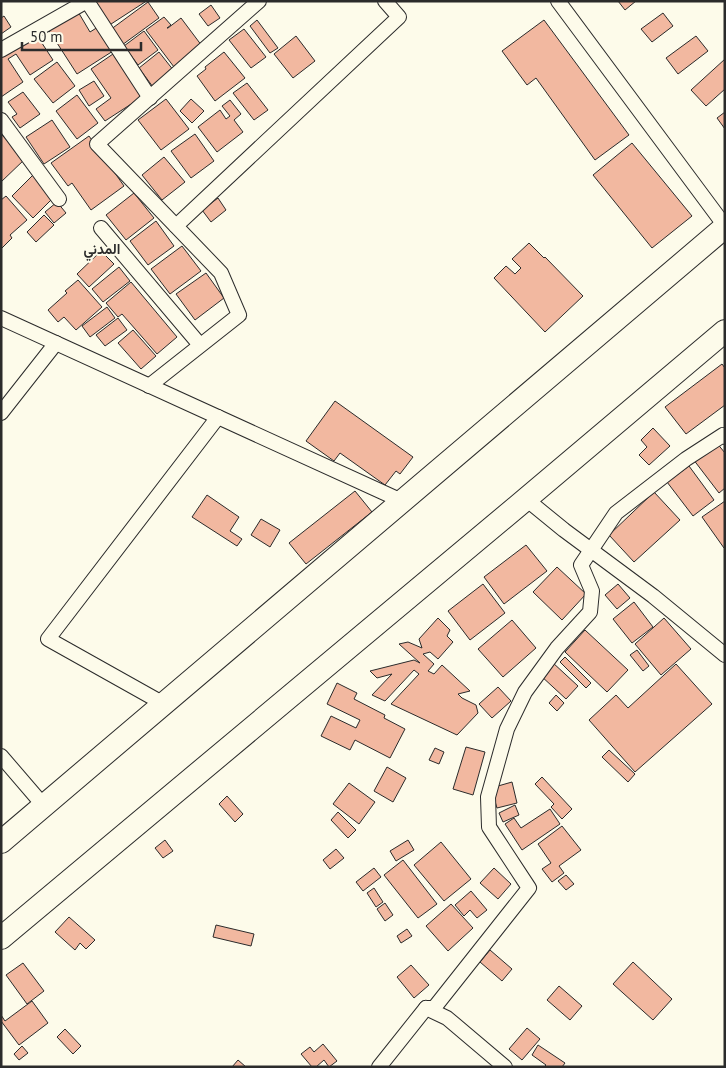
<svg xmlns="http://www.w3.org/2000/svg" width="726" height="1068" font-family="'PT Sans',Vazirmatn,sans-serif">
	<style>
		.building { fill: #f2b8a0; stroke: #2b2b2b }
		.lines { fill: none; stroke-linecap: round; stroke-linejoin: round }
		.street-casing { stroke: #2b2b2b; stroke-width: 16 }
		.primary-casing { stroke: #2b2b2b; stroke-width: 24 }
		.street { stroke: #fdfbea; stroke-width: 14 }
		.primary { stroke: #fdfbea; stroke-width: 22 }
		.labels { text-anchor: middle; stroke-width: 4; stroke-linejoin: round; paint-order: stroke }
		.neighbourhood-label { font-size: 14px; font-weight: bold; fill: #2b2b2b; stroke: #fdfbea }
	</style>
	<rect width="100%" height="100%" fill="#fdfbea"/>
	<!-- building -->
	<g class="building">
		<polygon points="98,1 145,1 145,2 108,26 94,4"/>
		<polygon points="618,1 636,1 625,10"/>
		<polygon points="148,2 159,18 122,45 110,30"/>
		<polygon points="211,5 220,18 208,26 199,14"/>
		<polygon points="77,10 90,32 98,27 113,51 77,74 48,29"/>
		<polygon points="663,13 673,26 652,42 641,29"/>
		<polygon points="4,16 11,27 1,34 1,18"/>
		<polygon points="164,17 171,25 167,28 168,28 181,18 202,46 174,67 146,30"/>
		<polygon points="257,20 278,48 270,53 250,26"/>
		<polygon points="544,20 629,135 595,160 536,78 527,85 502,51"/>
		<polygon points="244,29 266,57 251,68 229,40"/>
		<polygon points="144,31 158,50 138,65 124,46"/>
		<polygon points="36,34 53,60 30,75 16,54 8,59 23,82 1,97 1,56"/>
		<polygon points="296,36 315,61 293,78 274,54"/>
		<polygon points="696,36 708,51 678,74 666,58"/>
		<polygon points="159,52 174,71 153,87 139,68"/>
		<polygon points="224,52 245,78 215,101 197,76 206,69 205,67"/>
		<polygon points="113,54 142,97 105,121 96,109 111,98 91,69"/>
		<polygon points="725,59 725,89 706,106 691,90"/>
		<polygon points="57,62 75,86 53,103 34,79"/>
		<polygon points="94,81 104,96 89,106 79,90"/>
		<polygon points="247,83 268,110 254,120 233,93"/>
		<polygon points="23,92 40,114 20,128 12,117 17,114 8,102"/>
		<polygon points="77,95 98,123 77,139 56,111"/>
		<polygon points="166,99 189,129 161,150 138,120"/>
		<polygon points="191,99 204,111 192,123 180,111"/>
		<polygon points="230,100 241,114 234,120 243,132 217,152 198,127 220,110 226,119 230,116 222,106"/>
		<polygon points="725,112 725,129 717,118"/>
		<polygon points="52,120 70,147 44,164 26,137"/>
		<polygon points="1,134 25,159 1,182"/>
		<polygon points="195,134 214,161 191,178 171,151"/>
		<polygon points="89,136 124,186 91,210 72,183 68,186 51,163"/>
		<polygon points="632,143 692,216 652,248 593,175"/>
		<polygon points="164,157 185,182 162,200 142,175"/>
		<polygon points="33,175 54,197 33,218 12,196"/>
		<polygon points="134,193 154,218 126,240 106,215"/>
		<polygon points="6,196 27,220 10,235 12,238 1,249 1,200"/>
		<polygon points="218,198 226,210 211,222 202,210"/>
		<polygon points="57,202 66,213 54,223 45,212"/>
		<polygon points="44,215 54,225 36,242 27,232"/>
		<polygon points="156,221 174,246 148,265 130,241"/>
		<polygon points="529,243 544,258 545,257 583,296 545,332 494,278 506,266 515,274 521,268 512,259"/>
		<polygon points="182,246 201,271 170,294 151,269"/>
		<polygon points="101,251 114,264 89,287 77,274"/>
		<polygon points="119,267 130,281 103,302 92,289"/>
		<polygon points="206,273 224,298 195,320 176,294"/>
		<polygon points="78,280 102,307 76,330 64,317 58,322 48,310 67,293 65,291"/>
		<polygon points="131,282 177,337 157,354 122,314 118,317 106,303"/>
		<polygon points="107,307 115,318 90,337 82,326"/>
		<polygon points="118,318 127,330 105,346 96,335"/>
		<polygon points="133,330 156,356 141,369 118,343"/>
		<polygon points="722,364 725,368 725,405 686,434 665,407"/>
		<polygon points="335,401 413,457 400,474 396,471 385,485 340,453 334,461 306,441"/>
		<polygon points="653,428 670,446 649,465 639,455 647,447 641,440"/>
		<polygon points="716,442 725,453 725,488 719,493 693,459"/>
		<polygon points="689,466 714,500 693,516 667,482"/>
		<polygon points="355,491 372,512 306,564 289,543"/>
		<polygon points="654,492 680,520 634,562 609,535"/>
		<polygon points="207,495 239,517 230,531 242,539 237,546 192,517"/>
		<polygon points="725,501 725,548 724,548 702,517"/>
		<polygon points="261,519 280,530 270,547 251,535"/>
		<polygon points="526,545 547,571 504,604 484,577"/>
		<polygon points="557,567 586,594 562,620 533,592"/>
		<polygon points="483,584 505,613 470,640 448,611"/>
		<polygon points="618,584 630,598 617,609 605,595"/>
		<polygon points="634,602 653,627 632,643 613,619"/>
		<polygon points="438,618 450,630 447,636 453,642 438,659 430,652 423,654 434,664 428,671 434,674 442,665 470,691 458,694 462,698 476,705 478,713 457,735 391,704 419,674 414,670 385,701 372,695 392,674 377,678 370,671 414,660 420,663 399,644 408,642 422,648 419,639"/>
		<polygon points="664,618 691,649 661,675 635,644"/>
		<polygon points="512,620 536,648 503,677 478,649"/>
		<polygon points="585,630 628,670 607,692 565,652"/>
		<polygon points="637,650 649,666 643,671 630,655"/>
		<polygon points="565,657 591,683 586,688 560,662"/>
		<polygon points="552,662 578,686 566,699 540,675"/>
		<polygon points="676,664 712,704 635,772 589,720 616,695 628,708"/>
		<polygon points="337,683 357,693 354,699 385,715 384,718 405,729 390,758 355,740 350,750 321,736 331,716 356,728 360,720 327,704"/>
		<polygon points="498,687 511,701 492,718 479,704"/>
		<polygon points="556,695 564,703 557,711 549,703"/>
		<polygon points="466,747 485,752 473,795 453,789"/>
		<polygon points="435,748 444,752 439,764 429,760"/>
		<polygon points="609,750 635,774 628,782 602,757"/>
		<polygon points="387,767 406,778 393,802 374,791"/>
		<polygon points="542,777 572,809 562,819 551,807 554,804 535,784"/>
		<polygon points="512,782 517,803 497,808 491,788"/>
		<polygon points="349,783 375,802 359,824 333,804"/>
		<polygon points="227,796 243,814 235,822 219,804"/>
		<polygon points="515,805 519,815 503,822 499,813"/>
		<polygon points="550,809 560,824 522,850 505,824 514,818 521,828"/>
		<polygon points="338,812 356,830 348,838 331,820"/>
		<polygon points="562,826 581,850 559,866 564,873 552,882 542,869 551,863 538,844"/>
		<polygon points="165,840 173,851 163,858 155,848"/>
		<polygon points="408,840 414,850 396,861 390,851"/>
		<polygon points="441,842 471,879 444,901 414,865"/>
		<polygon points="336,849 344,858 330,869 323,860"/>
		<polygon points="403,860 437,904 418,918 384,875"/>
		<polygon points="374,868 381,877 363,891 356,882"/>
		<polygon points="494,868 511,884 498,899 480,883"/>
		<polygon points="566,875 574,884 566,890 558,881"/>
		<polygon points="374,888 383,902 376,907 367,893"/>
		<polygon points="471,891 487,910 477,918 470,910 464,916 455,905"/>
		<polygon points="385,903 393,915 385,921 377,909"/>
		<polygon points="451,904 473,928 448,951 426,926"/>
		<polygon points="69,917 95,940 86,949 80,943 75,950 55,932"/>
		<polygon points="216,925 254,934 251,946 213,937"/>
		<polygon points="407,929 412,936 401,943 397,936"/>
		<polygon points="490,950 512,969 502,981 480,962"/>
		<polygon points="633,962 672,999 653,1020 613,984"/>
		<polygon points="23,963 44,991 27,1004 6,975"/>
		<polygon points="411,965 429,985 414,998 397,977"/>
		<polygon points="559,986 582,1006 570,1020 547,1000"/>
		<polygon points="32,1001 48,1023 19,1045 1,1021 1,1015 5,1021"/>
		<polygon points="527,1028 540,1039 522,1060 509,1049"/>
		<polygon points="65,1029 81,1046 73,1054 57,1037"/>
		<polygon points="323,1044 337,1061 329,1067 324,1060 316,1067 312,1067 301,1054 310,1047 314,1052"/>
		<polygon points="538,1045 565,1063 562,1067 544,1067 546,1065 532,1055"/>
		<polygon points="22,1046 28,1053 19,1060 14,1054"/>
		<polygon points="238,1060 246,1067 232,1067"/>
	</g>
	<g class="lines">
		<defs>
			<g id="street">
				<polyline points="87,1 150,98"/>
				<polyline points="558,1 725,226"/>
				<polyline points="1,50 87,1"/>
				<polyline points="1,120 59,199"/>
				<polyline points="176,226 399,17 385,1"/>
				<polyline points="101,228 200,345"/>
				<polyline points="1,318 402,501"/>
				<polyline points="149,386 239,315 221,273 97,144 259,1"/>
				<polyline points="1,413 56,343"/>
				<polyline points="526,499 564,530 653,596 725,655"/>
				<polyline points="164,704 48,639 218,417"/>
				<polyline points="1,756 44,806"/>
				<polyline points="426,1008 434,1008 529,888 489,827 488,797 507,729 525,692 557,648 590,612 592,591 581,565 616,513 686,459 723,435 725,437"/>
				<polyline points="379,1067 426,1008 447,1018 505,1067"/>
			</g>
			<g id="primary">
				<polyline points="1,842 725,227"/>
				<polyline points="1,938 526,499 725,331"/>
			</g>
		</defs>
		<!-- street casing -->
		<use href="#street" class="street-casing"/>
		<!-- primary casing -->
		<use href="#primary" class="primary-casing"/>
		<!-- street -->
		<use href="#street" class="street"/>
		<!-- primary -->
		<use href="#primary" class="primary"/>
	</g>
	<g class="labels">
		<!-- neighbourhood labels -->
		<g class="neighbourhood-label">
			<text x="102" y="254">المدني</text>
		</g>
	</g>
	<!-- border -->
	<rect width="726" height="1068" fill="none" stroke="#2b2b2b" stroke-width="5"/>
	<!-- scale -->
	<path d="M22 42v8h119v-8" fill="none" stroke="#2b2b2b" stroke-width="2.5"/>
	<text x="30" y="42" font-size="15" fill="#2b2b2b" stroke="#fdfbea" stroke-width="4" paint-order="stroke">50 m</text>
</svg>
